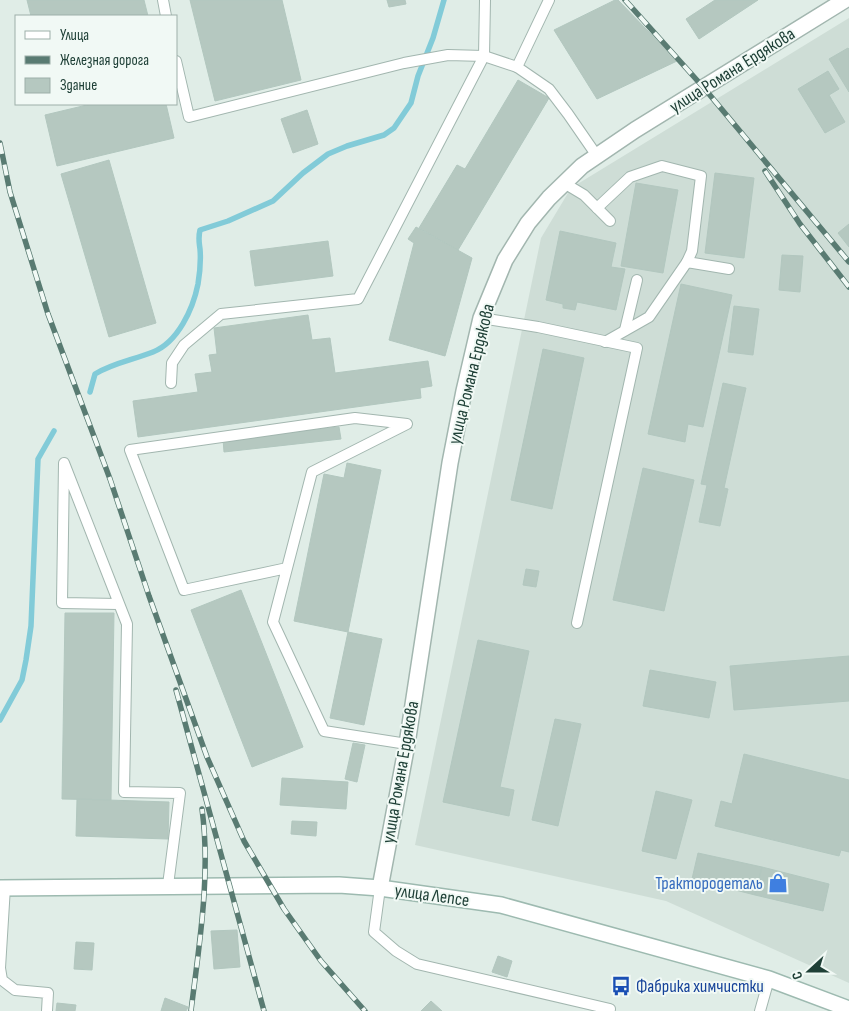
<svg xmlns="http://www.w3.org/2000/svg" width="849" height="1011" font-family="'Sofia Sans Condensed',sans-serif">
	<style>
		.built { fill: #ceddd6 }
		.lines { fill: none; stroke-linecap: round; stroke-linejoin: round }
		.stream { stroke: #82cbd8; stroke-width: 5.5 }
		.building { fill: #b5c8c0; stroke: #b2c7bf }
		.service-casing { stroke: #a2b6af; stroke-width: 12 }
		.minor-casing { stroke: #a2b6af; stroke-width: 18 }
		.secondary-casing { stroke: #9dbab0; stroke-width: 18 }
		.service { stroke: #fff; stroke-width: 10 }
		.minor { stroke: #fff; stroke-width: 15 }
		.secondary { stroke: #fff; stroke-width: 15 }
		.rail-casing { stroke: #597b72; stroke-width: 5.5 }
		.rail { stroke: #f1f9f5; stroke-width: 4; stroke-dasharray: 11; stroke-linecap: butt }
		.labels { text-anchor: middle; stroke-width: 4; stroke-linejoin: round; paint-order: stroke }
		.street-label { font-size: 18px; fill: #1f4037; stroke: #f1f9f5 }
		.shop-label { font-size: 18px; fill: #366cbe; stroke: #f1f9f5; text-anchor: end }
		.transit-label { font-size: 18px; fill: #164399; stroke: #f1f9f5; text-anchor: start }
	</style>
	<rect width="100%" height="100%" fill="#e0ede7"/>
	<!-- built -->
	<polygon class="built" points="849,18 849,983 666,901 415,845 541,238 571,188"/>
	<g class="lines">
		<!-- stream -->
		<g class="stream">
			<path d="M90,392L95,374C113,363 133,360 153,352C178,342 193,309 198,284C200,272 201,261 200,249C199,241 198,238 200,230L228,221L273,201L303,173L328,154L347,146L384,135L394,128L411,103L418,76L433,38L444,0"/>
			<polyline points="0,720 22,680 26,660 31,626 38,459 54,431"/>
		</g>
	</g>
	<!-- building -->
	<g class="building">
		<polygon points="27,0 144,0 148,16 31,16"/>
		<polygon points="190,0 282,0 301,80 215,101"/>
		<polygon points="387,0 405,0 406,4 389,7"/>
		<polygon points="615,0 618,0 677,61 597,99 554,30"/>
		<polygon points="715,0 758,0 699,39 686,19"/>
		<polygon points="848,48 849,49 849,92 829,59"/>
		<polygon points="828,71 839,89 829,95 845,122 825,133 798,89"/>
		<polygon points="518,80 549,98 458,250 419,228 457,165 465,169"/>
		<polygon points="91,104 166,104 174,138 57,166 45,115"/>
		<polygon points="307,110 318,144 293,153 281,119"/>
		<polygon points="109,160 156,323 109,337 61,174"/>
		<polygon points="715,173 754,178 744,258 705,253"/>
		<polygon points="636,183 678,190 663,273 621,266"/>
		<polygon points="849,224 849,247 838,233"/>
		<polygon points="416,227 472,258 445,356 389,340 414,243 408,239"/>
		<polygon points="560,231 616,243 611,267 625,269 616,310 577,302 575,310 563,308 563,304 546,300"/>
		<polygon points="328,241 333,276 255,286 250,251"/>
		<polygon points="782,255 803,256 800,292 779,290"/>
		<polygon points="681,284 732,295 703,427 688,424 685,442 648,434"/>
		<polygon points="734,306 759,309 753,355 728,352"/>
		<polygon points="308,315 312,340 330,338 335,373 428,361 432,386 420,388 421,398 138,437 133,401 198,392 195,374 212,372 209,355 217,354 214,328"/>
		<polygon points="543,349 584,358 552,509 511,500"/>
		<polygon points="723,383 746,388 724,488 728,489 720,526 699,522 707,485 701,484"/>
		<polygon points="339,427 341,439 224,452 223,439"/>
		<polygon points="347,463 381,470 348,632 294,621 324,474 344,478"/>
		<polygon points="643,468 694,480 664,611 613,600"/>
		<polygon points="526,569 539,571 536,587 523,585"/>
		<polygon points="241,590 303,747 252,767 191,610"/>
		<polygon points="65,613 114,613 111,800 62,799"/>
		<polygon points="348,632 382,639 364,725 330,718"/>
		<polygon points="478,640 529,651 500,787 514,790 509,816 443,802"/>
		<polygon points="849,656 849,701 734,710 730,666"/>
		<polygon points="650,670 716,682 709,718 643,706"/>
		<polygon points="555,719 581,724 558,826 532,820"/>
		<polygon points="353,743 365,745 357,782 345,779"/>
		<polygon points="744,754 849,780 849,852 841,850 839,856 715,826 721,801 732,804"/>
		<polygon points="282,778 348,782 346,809 280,805"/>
		<polygon points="656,791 692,800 676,859 642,851"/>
		<polygon points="77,799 169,802 168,839 76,836"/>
		<polygon points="292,821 317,822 316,836 291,834"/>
		<polygon points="698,853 762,867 755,895 692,879"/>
		<polygon points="762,867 829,884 823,911 755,895"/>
		<polygon points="237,930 240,967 214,969 211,931"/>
		<polygon points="76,942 94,943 92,970 74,969"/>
		<polygon points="498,956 512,961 507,977 492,972"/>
		<polygon points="613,984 629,988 628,994 612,990"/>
		<polygon points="165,998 188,1007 186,1011 161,1011"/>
		<polygon points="431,1001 442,1011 421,1011"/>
		<polygon points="57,1003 76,1005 75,1011 56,1011"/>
	</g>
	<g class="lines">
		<defs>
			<g id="service">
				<polyline points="163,0 166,16"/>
				<polyline points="549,0 517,67 549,89 568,114 597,156"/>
				<polyline points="176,61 189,117 404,63 448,55 484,56 517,67"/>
				<polyline points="564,183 584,195 610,221"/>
				<polyline points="597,208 630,177 662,166 701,176 692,251 687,262"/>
				<polyline points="481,318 538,327 637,348 577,623"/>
				<polyline points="625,330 637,280"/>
				<polyline points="605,342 649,317 687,262 729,269"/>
				<polyline points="171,383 172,363 184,345 221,314 358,299 484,56 485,0"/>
				<polyline points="287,568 184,590 130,450 355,418 407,424 312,472 273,622 324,731 407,744"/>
				<polyline points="118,604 62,603 64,463 127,624 124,792 180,793 168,885"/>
				<polyline points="5,887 0,968 2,980 15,990 48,993 47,1011"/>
				<polyline points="380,888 374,932 396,951 417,964 610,1009"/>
				<polyline points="760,1011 769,979"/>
			</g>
			<polyline id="minor" points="380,888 407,744 450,463 464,391 481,318 505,260 528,223 549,198 582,166 635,130 845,0"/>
			<polyline id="secondary" points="0,888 339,885 380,888 501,905 769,979 849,1009"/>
		</defs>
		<!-- service casing -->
		<use href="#service" class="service-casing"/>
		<!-- minor casing -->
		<use href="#minor" class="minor-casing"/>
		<!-- secondary casing -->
		<use href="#secondary" class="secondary-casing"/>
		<!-- service -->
		<use href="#service" class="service"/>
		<!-- minor -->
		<use href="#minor" class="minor"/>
		<!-- secondary -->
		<use href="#secondary" class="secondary"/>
		<defs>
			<g id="rail">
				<polyline points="625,0 704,88 849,262"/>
				<polyline points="0,143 10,192 48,314 110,479 149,596 207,757 244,841 284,909 321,961 365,1011"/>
				<polyline points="765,171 800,224 849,287"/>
				<polyline points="176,690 264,1011"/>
				<path d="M191,1011C199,945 211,876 202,809"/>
			</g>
		</defs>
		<!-- rail casing -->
		<use href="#rail" class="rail-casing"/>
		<!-- rail -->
		<use href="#rail" class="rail"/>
	</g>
	<!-- icons -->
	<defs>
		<symbol id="shop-bare" viewBox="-9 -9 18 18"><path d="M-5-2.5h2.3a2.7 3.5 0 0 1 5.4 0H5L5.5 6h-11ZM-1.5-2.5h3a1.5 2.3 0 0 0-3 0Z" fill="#3f7fe0" stroke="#f1f9f5" stroke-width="2.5" paint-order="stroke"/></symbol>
		<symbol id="bus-bare" viewBox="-9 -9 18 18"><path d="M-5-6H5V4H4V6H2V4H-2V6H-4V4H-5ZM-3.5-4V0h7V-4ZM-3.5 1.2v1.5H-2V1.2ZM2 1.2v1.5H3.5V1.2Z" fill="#1a4fb4" stroke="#f1f9f5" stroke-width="2.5" paint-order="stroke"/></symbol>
	</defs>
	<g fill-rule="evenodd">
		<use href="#shop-bare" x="764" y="869" width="28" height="28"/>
		<use href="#bus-bare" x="607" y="972" width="28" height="28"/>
	</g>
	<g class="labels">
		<!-- street labels -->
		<g class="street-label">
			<text transform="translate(732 70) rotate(-32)" y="6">улица Романа Ердякова</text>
			<text transform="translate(471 374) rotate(-76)" y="6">улица Романа Ердякова</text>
			<text transform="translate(400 772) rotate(-80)" y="6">улица Романа Ердякова</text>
			<text transform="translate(432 895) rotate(8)" y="6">улица Лепсе</text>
		</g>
		<!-- shop labels -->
		<g class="shop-label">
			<text x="763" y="889">Трактородеталь</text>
		</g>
		<!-- transit labels -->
		<g class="transit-label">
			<text x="636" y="992">Фабрика химчистки</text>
		</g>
	</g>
	<!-- legend -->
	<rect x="15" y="15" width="162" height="90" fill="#f1f9f5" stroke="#9dafa9"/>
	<rect x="25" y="31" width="25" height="8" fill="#ffffff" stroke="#9dafa9"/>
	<text x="60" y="40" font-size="15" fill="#1f4037">Улица</text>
	<rect x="25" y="56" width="25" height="8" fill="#597b72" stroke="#9dafa9"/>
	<text x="60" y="65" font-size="15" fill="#1f4037">Железная дорога</text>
	<rect x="25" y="78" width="25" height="15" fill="#b5c8c0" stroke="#9dafa9"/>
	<text x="60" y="90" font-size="15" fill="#1f4037">Здание</text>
	<!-- north arrow -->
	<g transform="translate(809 971) rotate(249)" stroke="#f1f9f5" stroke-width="4" paint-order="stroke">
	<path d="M0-4L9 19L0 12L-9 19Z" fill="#1f4037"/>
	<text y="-8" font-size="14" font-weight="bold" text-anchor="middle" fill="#1f4037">С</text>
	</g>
</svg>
